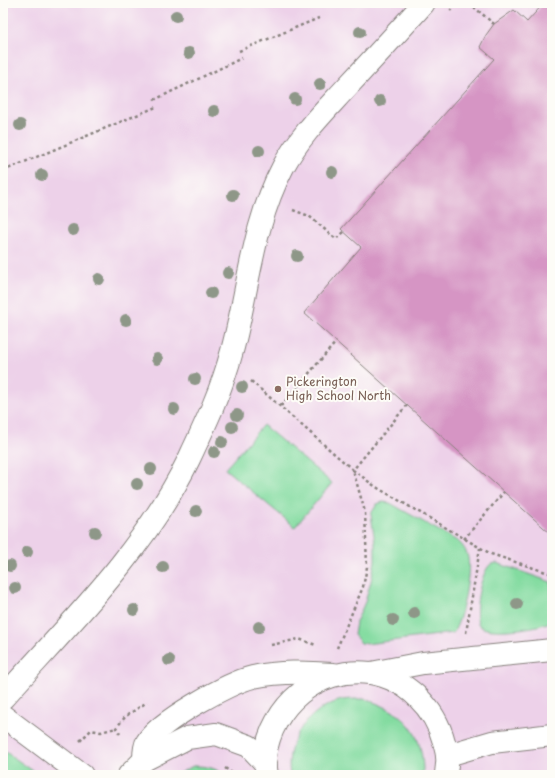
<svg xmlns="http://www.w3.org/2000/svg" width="555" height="778" font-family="'Playpen Sans',sans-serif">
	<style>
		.built { fill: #edd1e9 }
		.green { fill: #83dba0; stroke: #527e6e }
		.building { fill: #d695c4 }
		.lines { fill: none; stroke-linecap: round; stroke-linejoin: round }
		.minor-casing { stroke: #88827e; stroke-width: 24 }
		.path { stroke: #88827e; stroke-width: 2.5; stroke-dasharray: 3 3; stroke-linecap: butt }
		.minor { stroke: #fff; stroke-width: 22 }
		.tree { fill: #8e9788 }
		.education-dot { fill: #8d6e63; stroke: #fdfcf7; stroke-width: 1.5 }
		.labels { text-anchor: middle; stroke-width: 4; stroke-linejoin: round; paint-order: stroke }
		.education-label { font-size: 12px; fill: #785e54; stroke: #fdfcf7; text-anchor: start }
	</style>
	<rect width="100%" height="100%" fill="#fdfcf7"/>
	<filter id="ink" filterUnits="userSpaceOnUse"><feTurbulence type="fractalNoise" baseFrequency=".025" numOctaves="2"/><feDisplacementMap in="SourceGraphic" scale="8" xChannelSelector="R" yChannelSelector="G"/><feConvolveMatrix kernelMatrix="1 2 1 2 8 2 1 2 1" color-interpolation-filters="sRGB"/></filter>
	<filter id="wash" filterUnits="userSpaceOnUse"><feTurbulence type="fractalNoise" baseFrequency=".012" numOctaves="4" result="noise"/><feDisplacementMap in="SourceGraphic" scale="16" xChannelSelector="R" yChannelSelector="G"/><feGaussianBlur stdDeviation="0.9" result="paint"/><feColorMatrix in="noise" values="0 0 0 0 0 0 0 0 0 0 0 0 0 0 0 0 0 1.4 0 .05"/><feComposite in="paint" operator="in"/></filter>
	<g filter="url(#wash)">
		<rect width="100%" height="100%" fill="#eee1c2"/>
		<!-- built -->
		<rect class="built" x="3" y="3" width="549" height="772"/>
		<!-- green -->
		<g class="green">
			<polygon points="263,425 332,483 295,527 225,469"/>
			<path d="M383,502L390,503L459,542C464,547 467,552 468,558C471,574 462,620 453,633L366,644L361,643L354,635L356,622L365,602L371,581L375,561V543L371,514L377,504Z"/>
			<path d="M497,563L551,582V621C542,628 488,635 480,626C471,618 481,570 491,564Z"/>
			<path d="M364,699C404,711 424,731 423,775H290C284,741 309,708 342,700C348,699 357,699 364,699Z"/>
			<polygon points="3,750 36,773 39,775 3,775"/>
			<path d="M193,766C204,766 215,767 224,775H176Z"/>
		</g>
		<g id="blocks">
			<!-- building -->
			<polygon class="building" points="544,3 552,3 552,535 304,313 361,247 341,229 494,59 480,47 486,35 494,24 514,10 527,22"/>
		</g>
	</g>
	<g filter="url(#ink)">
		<use href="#blocks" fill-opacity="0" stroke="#88827e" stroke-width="1"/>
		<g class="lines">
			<defs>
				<g id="minor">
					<polyline points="371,673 423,663 552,650"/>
					<path d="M3,698C70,623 144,551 189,459C206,423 222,389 232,351C249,288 252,226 283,167C299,137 323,113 345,89C372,60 398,32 424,3"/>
					<polyline points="3,716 82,775"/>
					<polyline points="448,755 492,742 552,735"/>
					<path d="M144,760C144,755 144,747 147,742C158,722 230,682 253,677C279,671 306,672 333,674"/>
					<polyline points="129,775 144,760 187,738 216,734 249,746 266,764"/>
					<path d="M267,775C266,769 265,762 265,757C271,706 318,666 370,673C407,679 435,708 444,742C445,747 447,752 447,757C448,763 446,769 446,775"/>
				</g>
			</defs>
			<!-- minor casing -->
			<use href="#minor" class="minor-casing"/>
			<!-- path -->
			<g class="path">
				<polyline points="469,3 494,24"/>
				<polyline points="450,11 457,3"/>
				<polyline points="239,51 319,18"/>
				<polyline points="154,100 242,58"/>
				<polyline points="3,171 156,107"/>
				<polyline points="293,210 309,216 336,239 344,232"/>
				<polyline points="251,381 353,470 365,512 367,567 363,587 337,648"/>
				<polyline points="407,405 353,470 376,487 491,554 552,574"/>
				<polyline points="281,406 336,342"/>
				<polyline points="464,539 504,492"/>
				<polyline points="466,633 480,548"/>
				<polyline points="271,645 299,639 316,645"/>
				<polyline points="120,734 116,728 126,716 147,702"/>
				<polyline points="80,741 91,730 101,732 116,728"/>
				<polyline points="225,768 235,775"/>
			</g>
			<!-- minor -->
			<use href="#minor" class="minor"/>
		</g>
		<!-- trees -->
		<g class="tree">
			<circle cx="176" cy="16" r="6"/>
			<circle cx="360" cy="32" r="6"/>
			<circle cx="189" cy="53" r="6"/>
			<circle cx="320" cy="84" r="6"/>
			<circle cx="295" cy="99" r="6"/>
			<circle cx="380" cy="101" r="6"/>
			<circle cx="214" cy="111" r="6"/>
			<circle cx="20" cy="125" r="6"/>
			<circle cx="259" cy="151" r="6"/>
			<circle cx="332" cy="172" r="6"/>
			<circle cx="42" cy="175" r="6"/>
			<circle cx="233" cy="195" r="6"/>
			<circle cx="73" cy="230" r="6"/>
			<circle cx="297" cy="256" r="6"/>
			<circle cx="228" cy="273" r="6"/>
			<circle cx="99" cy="279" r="6"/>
			<circle cx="211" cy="293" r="6"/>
			<circle cx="126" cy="320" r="6"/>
			<circle cx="157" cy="359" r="6"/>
			<circle cx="195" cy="379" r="6"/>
			<circle cx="242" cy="387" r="6"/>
			<circle cx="174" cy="409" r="6"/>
			<circle cx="237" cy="415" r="6"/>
			<circle cx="232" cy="427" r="6"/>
			<circle cx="222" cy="442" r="6"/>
			<circle cx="214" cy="452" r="6"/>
			<circle cx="151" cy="469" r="6"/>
			<circle cx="137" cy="484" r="6"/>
			<circle cx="196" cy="511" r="6"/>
			<circle cx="95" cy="532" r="6"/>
			<circle cx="27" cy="552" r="6"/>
			<circle cx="10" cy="566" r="6"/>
			<circle cx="163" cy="567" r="6"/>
			<circle cx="15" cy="588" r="6"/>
			<circle cx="517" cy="604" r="6"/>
			<circle cx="134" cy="610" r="6"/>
			<circle cx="414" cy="613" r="6"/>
			<circle cx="393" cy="620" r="6"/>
			<circle cx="259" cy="627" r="6"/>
			<circle cx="169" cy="660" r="6"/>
		</g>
	</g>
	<!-- markers -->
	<circle class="education-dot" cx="278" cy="389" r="4"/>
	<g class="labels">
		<!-- education labels -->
		<g class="education-label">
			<text x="286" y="386">Pickerington<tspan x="286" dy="14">High School North</tspan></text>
		</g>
	</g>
	<!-- margin -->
	<rect width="555" height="778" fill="none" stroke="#fdfcf7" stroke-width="16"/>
</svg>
